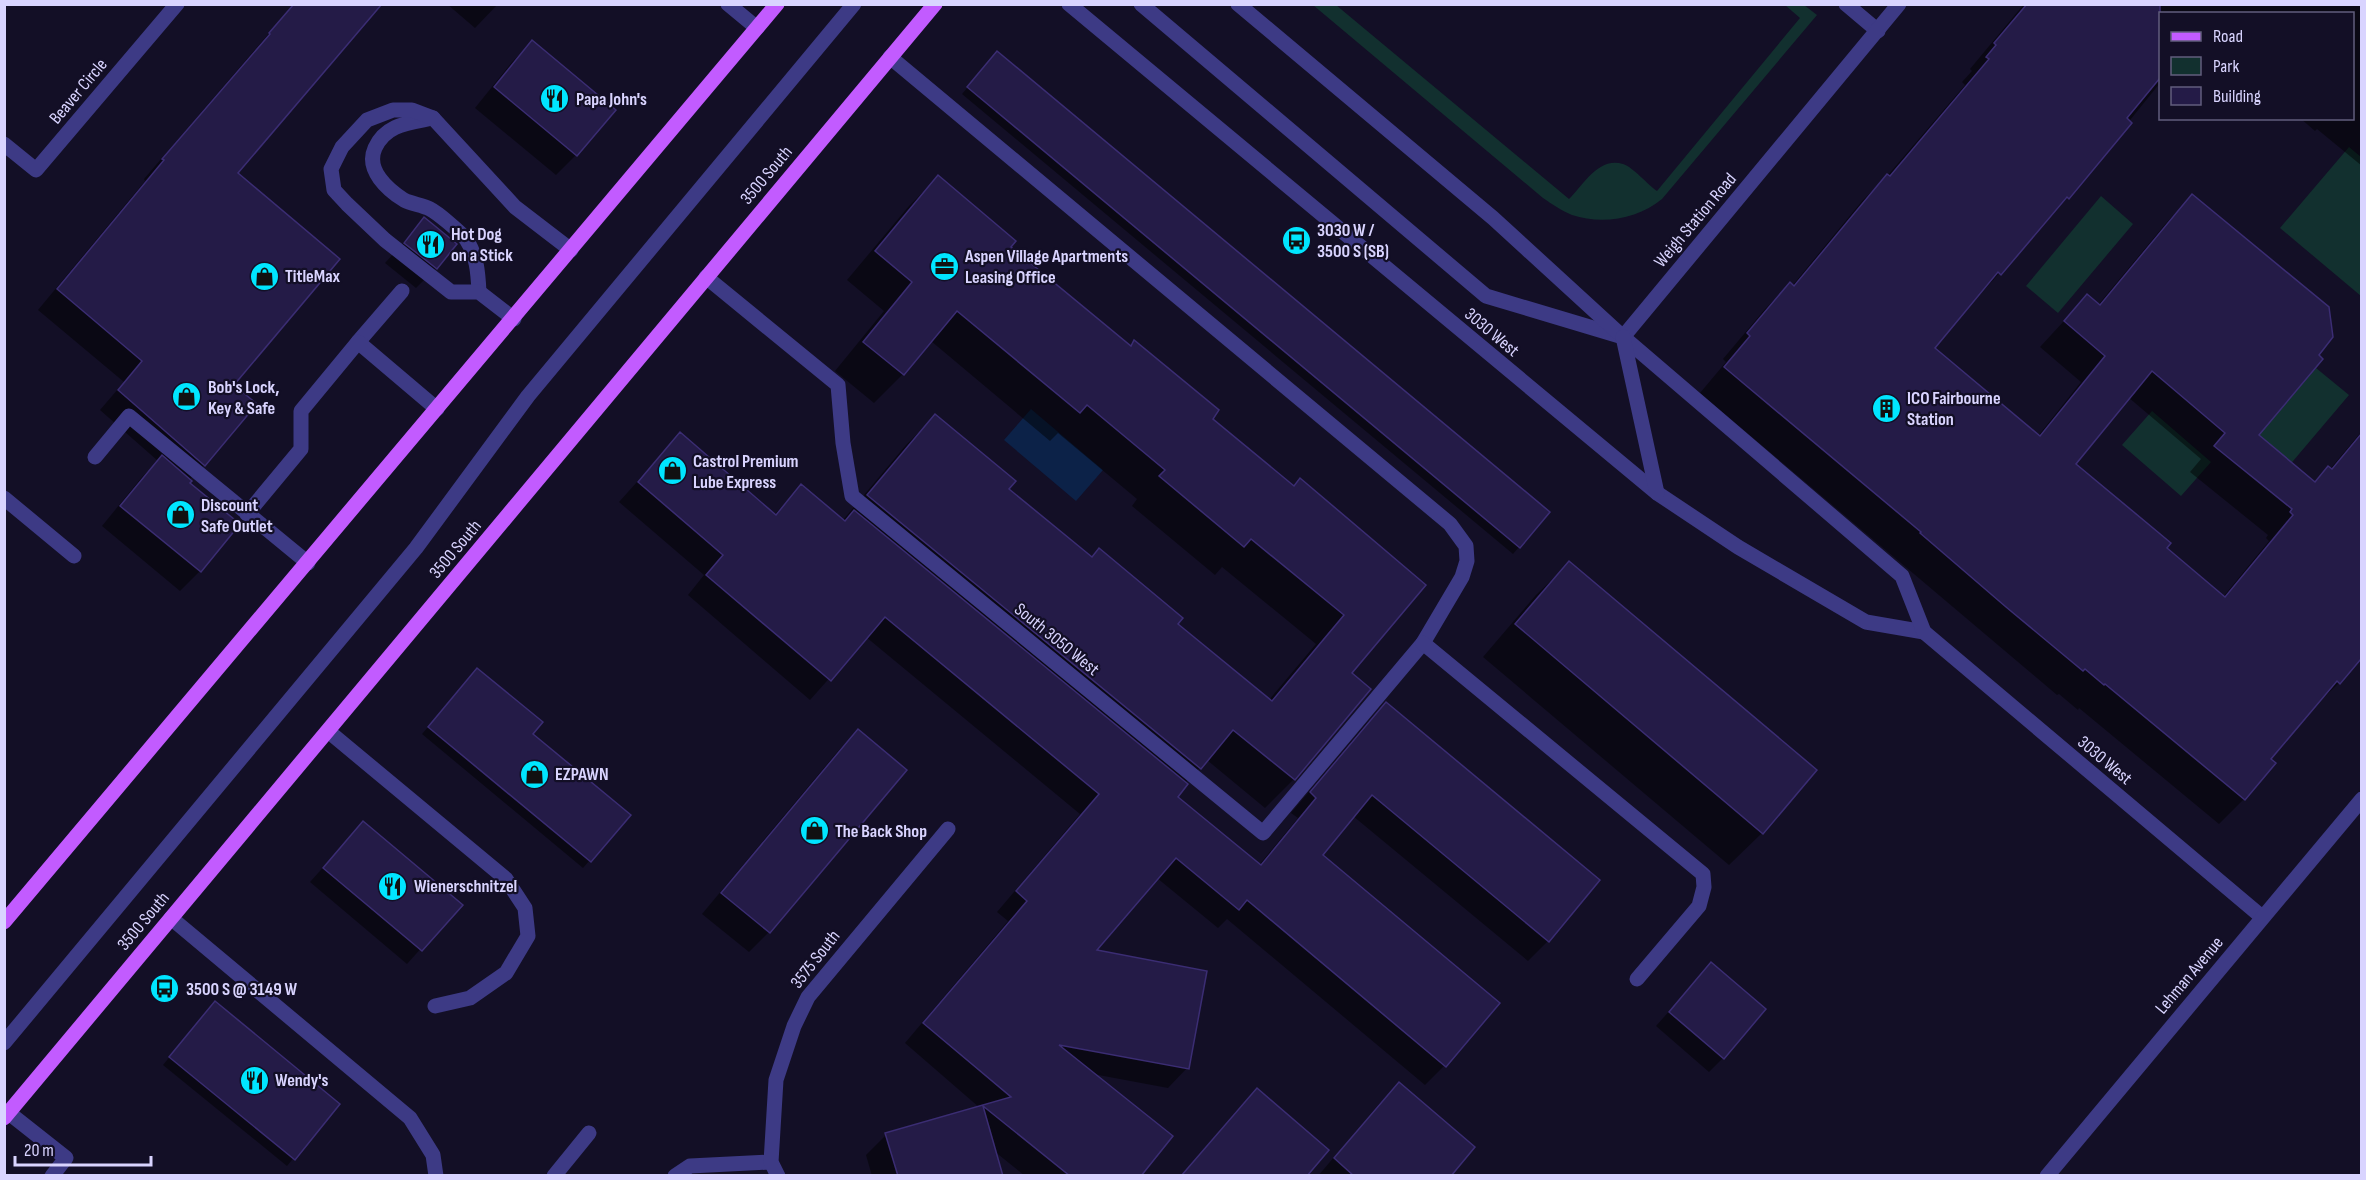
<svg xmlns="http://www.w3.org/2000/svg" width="2366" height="1180" font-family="'Sofia Sans Condensed',sans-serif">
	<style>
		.green { fill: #12302f }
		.water { fill: #0c2248 }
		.shadow { fill: #0007; fill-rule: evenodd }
		.building { fill: #241b47; stroke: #3b2d73; stroke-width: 1.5; fill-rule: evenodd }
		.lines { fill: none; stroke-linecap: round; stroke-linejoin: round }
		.service { stroke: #3d3a85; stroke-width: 15 }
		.minor { stroke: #3d3a85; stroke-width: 15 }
		.primary { stroke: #c25bff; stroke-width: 15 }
		.labels { text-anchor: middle; stroke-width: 4.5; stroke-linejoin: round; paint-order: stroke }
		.street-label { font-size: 18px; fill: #d9d4ff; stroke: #130f26 }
		.poi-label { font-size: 18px; font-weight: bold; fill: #d9d4ff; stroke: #130f26; text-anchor: start }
	</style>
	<rect width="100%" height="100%" fill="#130f26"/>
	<!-- green -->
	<g class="green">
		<path d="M1313,5H1336L1569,199C1583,185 1599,156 1623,164C1633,167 1648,185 1657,191L1800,18L1785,5H1804L1817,15L1662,199C1638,219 1602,225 1572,215C1562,211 1552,204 1543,198Z"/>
		<polygon points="2349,147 2361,157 2361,296 2280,228"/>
		<polygon points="2101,196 2133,224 2058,313 2026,286"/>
		<polygon points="2316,368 2349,395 2288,467 2255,432 2263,430"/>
		<polygon points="2152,411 2211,462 2181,496 2122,445"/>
	</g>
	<!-- water -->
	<polygon class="water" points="1031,409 1103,470 1076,501 1004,440"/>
	<!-- shadow -->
	<g class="shadow">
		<polygon points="294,4 380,4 236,173 232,385 204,465 189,480 200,571 180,591 102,526 142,477 158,461 100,410 124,382 38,310 145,181 144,179"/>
		<polygon points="447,4 498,4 475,28"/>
		<path d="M2024,4H2362V166L2317,129L2315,131L2300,118H2352V14H2160V83L2067,198L1932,348L2038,436L2081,382L2040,347L2087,296L2098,305L2167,222L2192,196L2257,436L2313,483L2330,469L2362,431V656L2339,683L2313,708L2269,759L2244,799L2219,824L2079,708L2078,710L2059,694L2057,695L1700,393L1726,362L1723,359L1765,309L1790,284L1792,286L1862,201L1888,175L1965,85L1962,82L1972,71L1970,69ZM2128,397L2201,459L2190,472L2268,535L2266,538L2269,541L2223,597L2164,548L2074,464Z"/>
		<polygon points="532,42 613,110 576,155 556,175 475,108 512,62"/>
		<polygon points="991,60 1519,547 1513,554 962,94"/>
		<polygon points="938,177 1008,248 1130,347 1135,342 1210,419 1293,487 1424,585 1350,673 1369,690 1294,779 1265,808 1207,760 1185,783 1176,797 1259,865 1298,818 1291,813 1366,724 1386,704 1598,880 1548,941 1528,961 1353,816 1321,855 1444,1066 1425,1085 1227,919 1218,928 1157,878 1094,951 1187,1068 1168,1088 1093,1074 1139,1176 1025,1176 994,1151 1001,1176 872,1176 866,1155 886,1135 980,1108 905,1043 1008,921 997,912 1080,814 866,637 810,700 688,595 704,575 619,502 680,434 774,515 801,486 843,520 906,445 935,416 1007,490 1269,700 1316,644 1222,567 1215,575 1132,506 1137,499 1058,433 1050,441 931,341 903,374 874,403 835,371 884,311 847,280 909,206"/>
		<polygon points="425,219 436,268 416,288 385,263"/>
		<polygon points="1569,563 1762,833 1729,865 1483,657 1536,595"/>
		<polygon points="471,677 531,734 629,815 583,868 422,734"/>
		<polygon points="858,731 905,770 769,932 749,952 702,914 838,751"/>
		<polygon points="363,823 460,905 407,964 310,882"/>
		<polygon points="1711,964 1723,1058 1709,1072 1656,1026"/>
		<polygon points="208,1010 338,1104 287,1166 163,1065"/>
		<polygon points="1399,1084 1449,1176 1318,1176 1379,1104"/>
		<polygon points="1257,1090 1305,1176 1181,1176 1237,1110"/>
	</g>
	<!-- building -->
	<g class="building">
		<polygon points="294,4 382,4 238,173 340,259 234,385 257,404 205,466 118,390 142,361 57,289 164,160 162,159 270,34 269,33"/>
		<path d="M2027,4H2160V78L2127,118L2132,123L2069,199L2067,197L2001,275L1998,272L1935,348L2040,436L2105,356L2064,321L2087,294L2100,305L2192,194L2329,307L2333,337L2319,355L2323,359L2259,435L2315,482L2328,466L2332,469L2361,434V659L2340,684L2337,681L2271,759L2276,763L2245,800L2105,684L2104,685L2085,669L2083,671L2006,607L1920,533L1921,532L1724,367L1750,336L1747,333L1790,282L1794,286L1887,174L1890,176L1989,59L1986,57L1996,45L1994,43ZM2152,371L2225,433L2214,446L2292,509L2290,512L2293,515L2225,597L2167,548L2171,543L2076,464Z"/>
		<polygon points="532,40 616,110 577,156 494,87"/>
		<polygon points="997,51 1550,512 1520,548 967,87"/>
		<polygon points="938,175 1016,241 1011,247 1131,346 1134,340 1219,410 1213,419 1294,486 1300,478 1426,585 1352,673 1371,689 1295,780 1233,730 1201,769 867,495 935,414 1016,481 1009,489 1092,557 1099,548 1183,618 1178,624 1272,701 1344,615 1251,539 1244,547 1159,476 1165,470 1087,405 1080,413 957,311 904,375 863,342 912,282 875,251"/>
		<polygon points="424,217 457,244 437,269 404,243"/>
		<polygon points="680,432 776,515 801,484 845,521 854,510 1188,784 1178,797 1261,865 1316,798 1310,792 1386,702 1600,880 1549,942 1372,795 1323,855 1500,1003 1446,1067 1247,900 1239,910 1176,858 1097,950 1207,971 1189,1069 1059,1045 1173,1136 1141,1176 1070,1176 983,1106 1003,1176 898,1176 885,1133 1011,1097 923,1023 1027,901 1016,891 1099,794 885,617 831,681 706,575 723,555 638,482"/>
		<polygon points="162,455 192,481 190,483 240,524 201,572 120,506"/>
		<polygon points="1569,561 1817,770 1763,834 1515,624"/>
		<polygon points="477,668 543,722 533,734 631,815 591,862 428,727"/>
		<polygon points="858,729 907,770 770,933 721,893"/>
		<polygon points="363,821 463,905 422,951 323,868"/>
		<polygon points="1711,962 1766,1009 1724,1059 1669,1012"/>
		<polygon points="215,1001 340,1104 295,1160 169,1057"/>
		<polygon points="1399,1082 1475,1147 1451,1176 1354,1176 1334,1158"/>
		<polygon points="1257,1088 1329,1150 1307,1176 1181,1176"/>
	</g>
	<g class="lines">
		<!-- service -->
		<g class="service">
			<polyline points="728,4 757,28"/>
			<polyline points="1141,4 1486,296 1623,337"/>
			<polyline points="1846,4 1878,31"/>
			<path d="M433,118C409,123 386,124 375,148C365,170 388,190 404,200C412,204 422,205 430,209C438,213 460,232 466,239C477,256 478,272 479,292"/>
			<polyline points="4,144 36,170 177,4"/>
			<polyline points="706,277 838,385 843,443 852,496 1263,833 1423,643 1462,577 1467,561 1466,546 1450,524 890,57"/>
			<polyline points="514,319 479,292 451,292 385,240 347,204 334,190 331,169 342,147 367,120 393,110 412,110 433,118 515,207 571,250"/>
			<polyline points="358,342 402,291"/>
			<polyline points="95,457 129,416 308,563"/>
			<polyline points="4,498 74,556"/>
			<polyline points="247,514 301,449 301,411 358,342 437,409"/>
			<polyline points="1423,643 1703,874 1704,887 1699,906 1637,979"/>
			<polyline points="328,731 506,879 525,908 528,936 506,973 470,998 435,1006"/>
			<polyline points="171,918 410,1118 433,1155 436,1176"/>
			<polyline points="4,1043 416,548 528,396 854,4"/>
			<polyline points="9,1113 66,1158 52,1176"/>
			<polyline points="554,1176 589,1133"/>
			<polyline points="675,1176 690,1166 771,1162"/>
		</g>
		<!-- minor -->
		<g class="minor">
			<polyline points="1069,4 1657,493 1738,547 1866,622 1924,632"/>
			<polyline points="1238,4 1493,218 1623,337 1902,576 1924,632 2262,917"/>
			<polyline points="1623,337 1899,4"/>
			<polyline points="1623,337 1657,493"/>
			<polyline points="778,1176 771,1162 776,1080 794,1026 808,997 948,829"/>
			<polyline points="2047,1176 2362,799"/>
		</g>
		<!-- primary -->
		<g class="primary">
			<polyline points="4,922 777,4"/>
			<polyline points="4,1118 935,4"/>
		</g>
	</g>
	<!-- icons -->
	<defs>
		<symbol id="restaurant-disc" viewBox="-11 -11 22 22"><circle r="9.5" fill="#00e5ff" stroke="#130f26"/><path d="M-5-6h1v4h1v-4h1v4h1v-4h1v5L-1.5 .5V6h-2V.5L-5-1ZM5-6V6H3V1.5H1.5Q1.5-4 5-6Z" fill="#111"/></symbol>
		<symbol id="bus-disc" viewBox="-11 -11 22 22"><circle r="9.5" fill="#00e5ff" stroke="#130f26"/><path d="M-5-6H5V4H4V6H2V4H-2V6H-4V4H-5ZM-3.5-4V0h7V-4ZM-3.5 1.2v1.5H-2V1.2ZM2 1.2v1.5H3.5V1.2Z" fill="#111"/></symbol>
		<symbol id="office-disc" viewBox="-11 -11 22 22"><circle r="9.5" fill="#00e5ff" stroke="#130f26"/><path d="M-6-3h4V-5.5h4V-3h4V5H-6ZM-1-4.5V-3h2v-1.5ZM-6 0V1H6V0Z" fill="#111"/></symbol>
		<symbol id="shop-disc" viewBox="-11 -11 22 22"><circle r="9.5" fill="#00e5ff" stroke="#130f26"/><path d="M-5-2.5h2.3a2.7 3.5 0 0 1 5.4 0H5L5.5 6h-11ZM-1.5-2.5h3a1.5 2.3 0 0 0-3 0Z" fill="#111"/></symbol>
		<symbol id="building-disc" viewBox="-11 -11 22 22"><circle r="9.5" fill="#00e5ff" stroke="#130f26"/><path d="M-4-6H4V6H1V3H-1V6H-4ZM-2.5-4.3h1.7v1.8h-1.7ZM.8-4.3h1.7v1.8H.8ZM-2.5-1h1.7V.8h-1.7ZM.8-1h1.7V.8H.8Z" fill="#111"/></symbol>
	</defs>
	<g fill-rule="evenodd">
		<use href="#restaurant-disc" x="538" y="82" width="33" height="33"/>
		<use href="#bus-disc" x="1280" y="224" width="33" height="33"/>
		<use href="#restaurant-disc" x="414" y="228" width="33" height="33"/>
		<use href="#office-disc" x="928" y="250" width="33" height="33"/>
		<use href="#shop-disc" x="248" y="260" width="33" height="33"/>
		<use href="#shop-disc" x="170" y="380" width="33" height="33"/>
		<use href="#building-disc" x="1870" y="392" width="33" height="33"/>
		<use href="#shop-disc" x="656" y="454" width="33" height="33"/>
		<use href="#shop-disc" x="164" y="498" width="33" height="33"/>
		<use href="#shop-disc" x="518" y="758" width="33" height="33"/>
		<use href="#shop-disc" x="798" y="814" width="33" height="33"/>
		<use href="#restaurant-disc" x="376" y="870" width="33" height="33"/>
		<use href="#bus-disc" x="148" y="972" width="33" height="33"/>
		<use href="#restaurant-disc" x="238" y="1064" width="33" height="33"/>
	</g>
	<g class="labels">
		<!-- street labels -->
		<g class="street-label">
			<text transform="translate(78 91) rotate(-50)" y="6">Beaver Circle</text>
			<text transform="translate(766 175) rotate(-50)" y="6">3500 South</text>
			<text transform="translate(1695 220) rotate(-50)" y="6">Weigh Station Road</text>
			<text transform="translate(1492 332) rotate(40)" y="6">3030 West</text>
			<text transform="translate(455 549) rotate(-50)" y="6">3500 South</text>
			<text transform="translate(1057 639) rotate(39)" y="6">South 3050 West</text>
			<text transform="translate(2105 760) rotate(40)" y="6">3030 West</text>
			<text transform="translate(143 921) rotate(-50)" y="6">3500 South</text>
			<text transform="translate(815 959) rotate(-52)" y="6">3575 South</text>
			<text transform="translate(2189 975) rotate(-50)" y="6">Lehman Avenue</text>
		</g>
		<!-- poi labels -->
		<g class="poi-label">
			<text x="576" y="105">Papa John's</text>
			<text x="1317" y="236">3030 W /<tspan x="1317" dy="21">3500 S (SB)</tspan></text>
			<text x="451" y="240">Hot Dog<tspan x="451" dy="21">on a Stick</tspan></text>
			<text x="965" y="262">Aspen Village Apartments<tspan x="965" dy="21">Leasing Office</tspan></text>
			<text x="285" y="282">TitleMax</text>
			<text x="208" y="393">Bob's Lock,<tspan x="208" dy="21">Key &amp; Safe</tspan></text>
			<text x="1907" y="404">ICO Fairbourne<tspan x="1907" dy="21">Station</tspan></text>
			<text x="693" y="467">Castrol Premium<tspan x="693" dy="21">Lube Express</tspan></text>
			<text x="201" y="511">Discount<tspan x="201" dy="21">Safe Outlet</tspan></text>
			<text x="555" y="780">EZPAWN</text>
			<text x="835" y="837">The Back Shop</text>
			<text x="414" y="892">Wienerschnitzel</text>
			<text x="186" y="995">3500 S @ 3149 W</text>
			<text x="275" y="1086">Wendy's</text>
		</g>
	</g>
	<!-- border -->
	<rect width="2366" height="1180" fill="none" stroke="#d9d4ff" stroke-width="12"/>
	<!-- legend -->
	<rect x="2159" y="12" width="195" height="108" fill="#130f26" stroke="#625e7d" stroke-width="1.5"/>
	<rect x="2171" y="32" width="30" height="9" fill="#c25bff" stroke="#625e7d" stroke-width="1.5"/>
	<text x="2213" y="42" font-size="18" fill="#d9d4ff">Road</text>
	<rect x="2171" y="57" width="30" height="18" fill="#12302f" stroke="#625e7d" stroke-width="1.5"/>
	<text x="2213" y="72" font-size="18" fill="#d9d4ff">Park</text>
	<rect x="2171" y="87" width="30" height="18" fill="#241b47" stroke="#625e7d" stroke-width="1.5"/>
	<text x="2213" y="102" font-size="18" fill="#d9d4ff">Building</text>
	<!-- scale -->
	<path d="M15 1156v9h136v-9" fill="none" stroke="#d9d4ff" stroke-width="3"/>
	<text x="24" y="1156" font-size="18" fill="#d9d4ff" stroke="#130f26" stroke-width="4.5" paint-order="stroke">20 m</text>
</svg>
